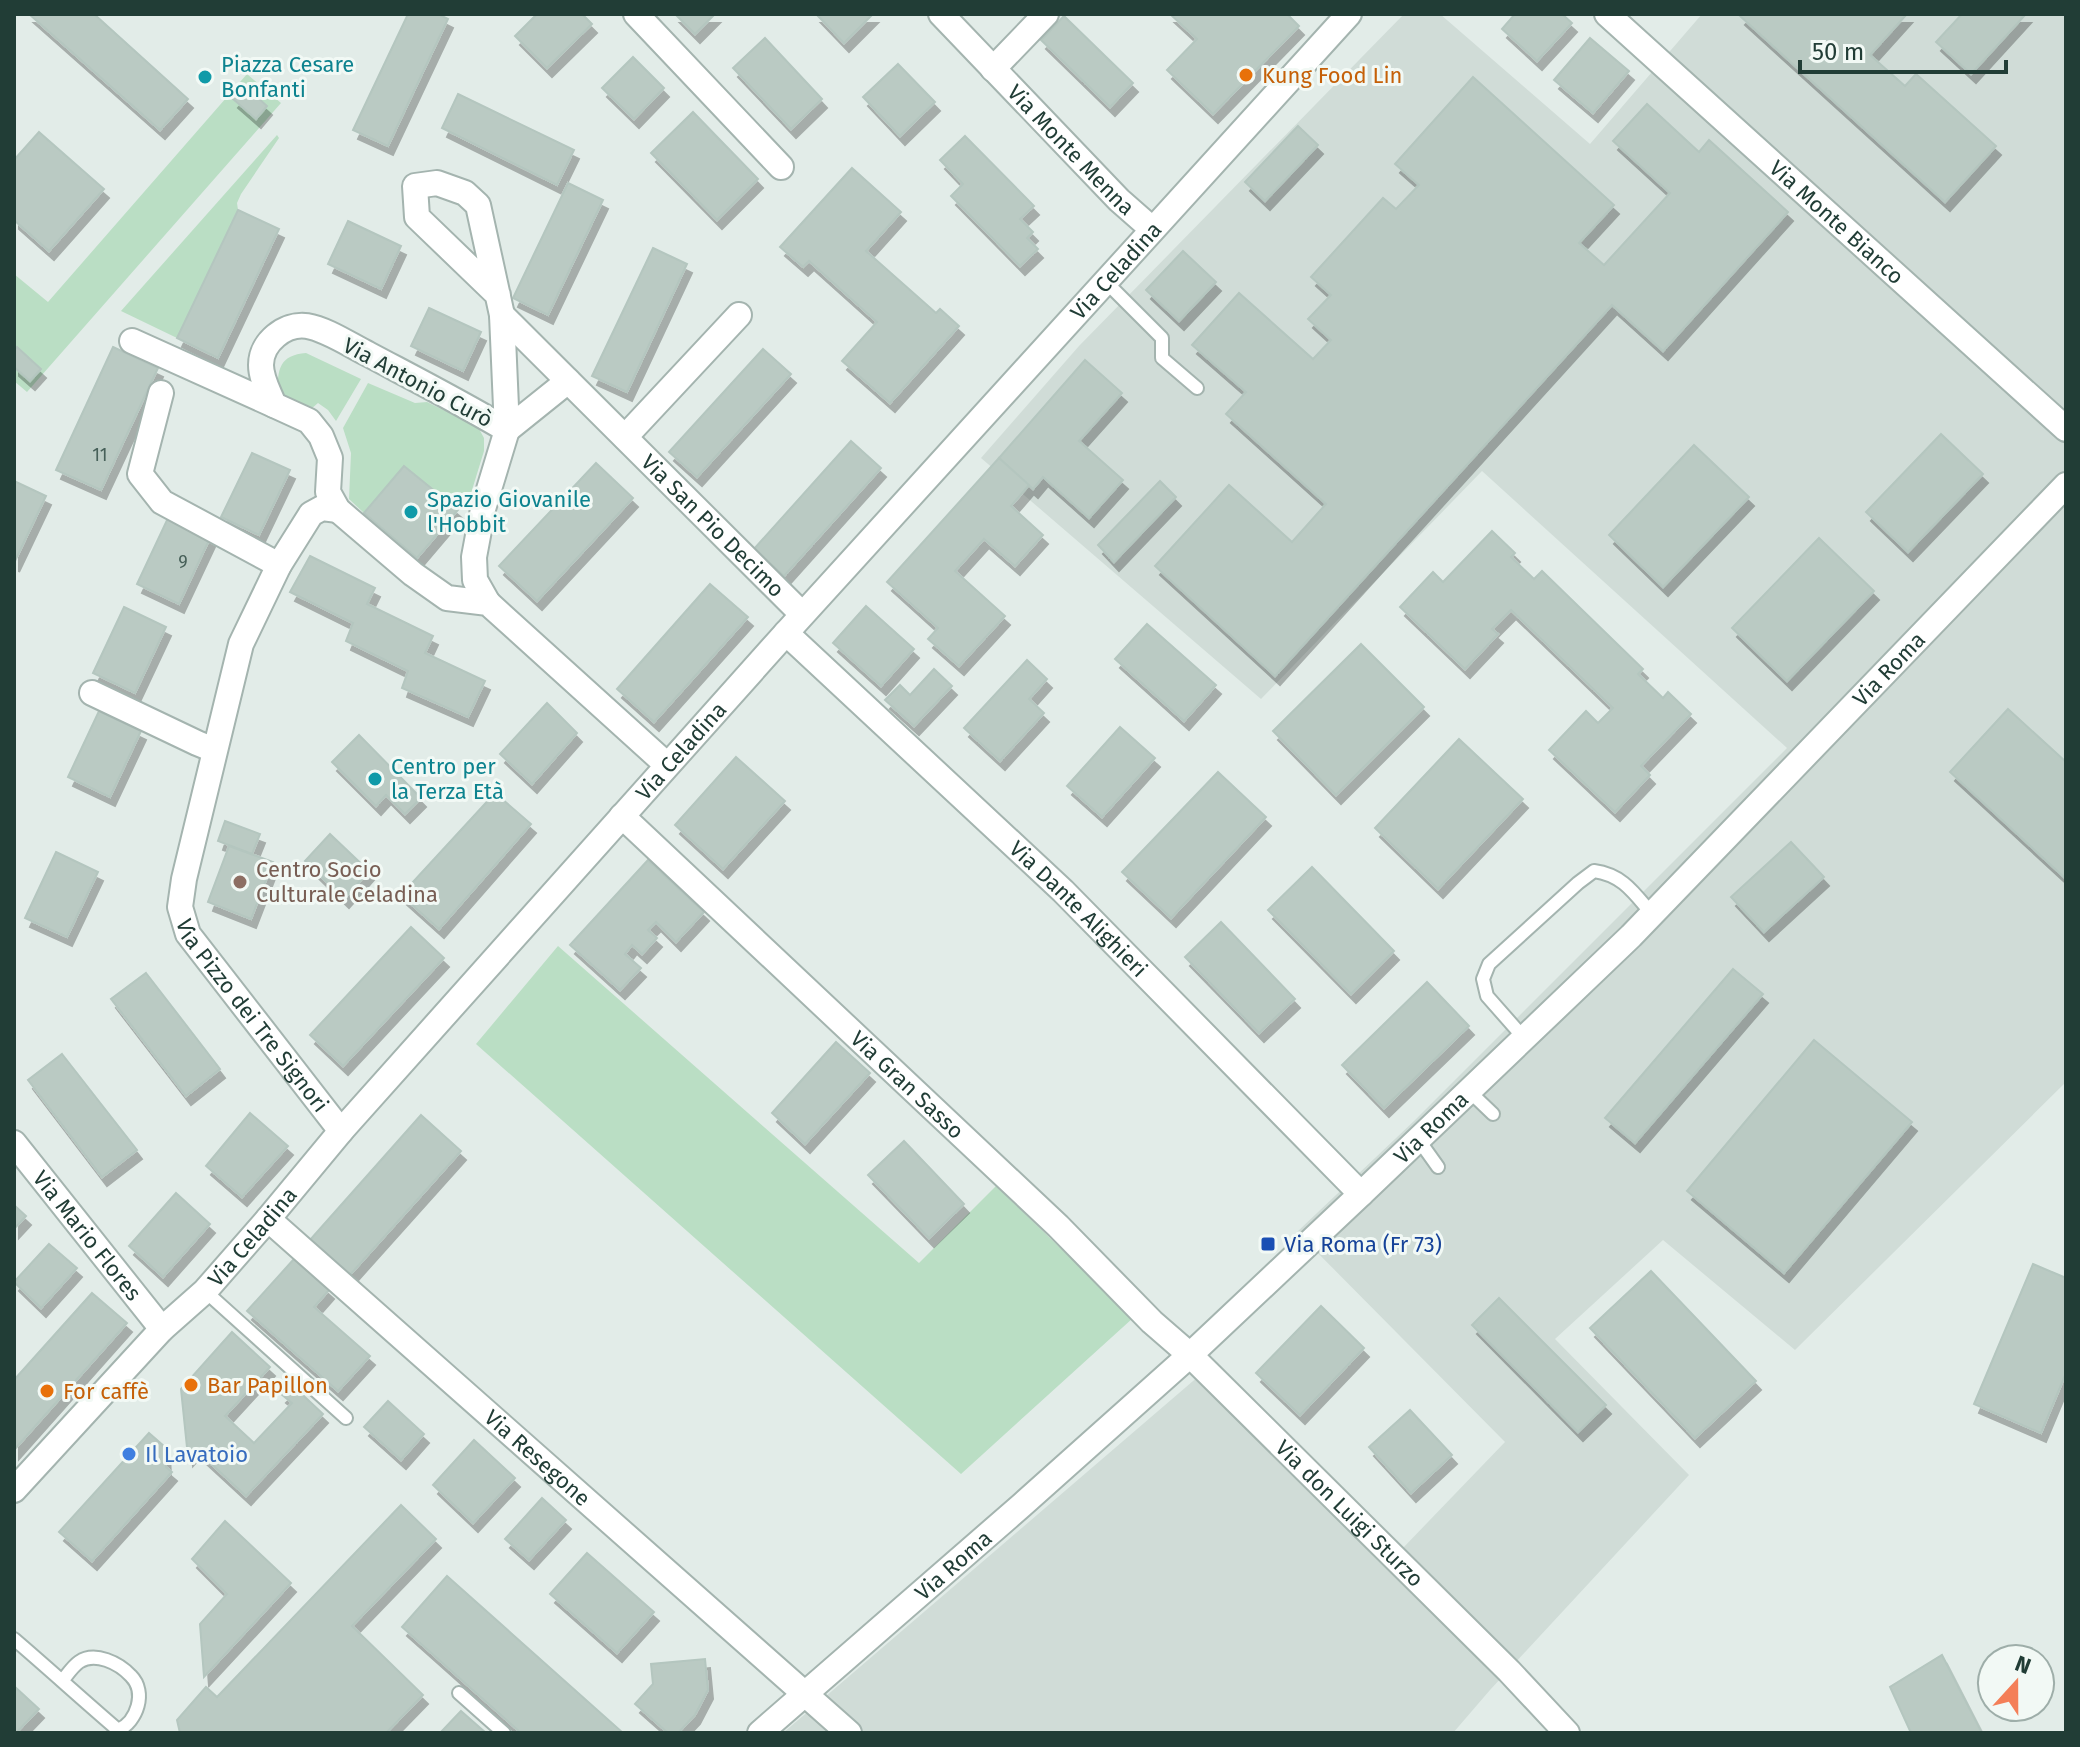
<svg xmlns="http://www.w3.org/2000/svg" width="2080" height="1747" font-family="'Fira Sans',sans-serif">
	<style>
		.built { fill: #d0dcd7 }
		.green { fill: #badec4 }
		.building { fill: #bacac3; stroke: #b4c6bf; stroke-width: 2; filter: url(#shadow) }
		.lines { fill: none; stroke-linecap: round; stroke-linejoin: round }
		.lane-casing { stroke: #a4b4af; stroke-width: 16 }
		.street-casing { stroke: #a4b4af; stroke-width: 28 }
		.lane { stroke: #fff; stroke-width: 12 }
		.street { stroke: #fff; stroke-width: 24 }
		.food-dot { fill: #e8710a; stroke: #f2f9f5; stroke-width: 3 }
		.culture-dot { fill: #0f9aa8; stroke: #f2f9f5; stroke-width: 3 }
		.education-dot { fill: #8d6e63; stroke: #f2f9f5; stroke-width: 3 }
		.transit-dot { fill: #1a4fb4; stroke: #f2f9f5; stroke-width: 3 }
		.shop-dot { fill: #3f7fe0; stroke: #f2f9f5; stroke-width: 3 }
		.labels { text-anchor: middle; stroke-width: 6; stroke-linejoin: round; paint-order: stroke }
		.number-label { font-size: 18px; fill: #476059 }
		.culture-label { font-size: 22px; fill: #0d838f; stroke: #f2f9f5; text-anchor: start }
		.food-label { font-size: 22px; fill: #c56008; stroke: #f2f9f5; text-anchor: start }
		.street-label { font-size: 22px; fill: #213d36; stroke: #f2f9f5 }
		.education-label { font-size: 22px; fill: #785e54; stroke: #f2f9f5; text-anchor: start }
		.transit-label { font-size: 22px; fill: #164399; stroke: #f2f9f5; text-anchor: start }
		.shop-label { font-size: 22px; fill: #366cbe; stroke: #f2f9f5; text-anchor: start }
	</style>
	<defs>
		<filter id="shadow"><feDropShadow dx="5" dy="9" stdDeviation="0" flood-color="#0004"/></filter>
	</defs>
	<rect width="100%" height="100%" fill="#e2ece8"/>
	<!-- built -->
	<polygon class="built" points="1404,14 1440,14 1590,144 1702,14 2066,14 2066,1082 1795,1350 1663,1240 1555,1339 1689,1475 1490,1690 1453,1733 783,1733 1214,1363 1402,1549 1505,1442 1297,1232 1414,1121 1787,748 1482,471 1261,699 981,458 1079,346"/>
	<!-- green -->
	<g class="green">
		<polygon points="247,74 281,103 27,392 14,381 14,274 48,302"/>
		<polygon points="277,135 279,138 241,194 237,203 238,210 177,338 121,311"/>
		<path d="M306,353L361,379L336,421L328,410L318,403L311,409L278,393C277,369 280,355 306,353Z"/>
		<polygon points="368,383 415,403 427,402 478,427 484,438 484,451 468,503 458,510 404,466 364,513 349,499 351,453 343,428"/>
		<polygon points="558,946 919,1263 996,1186 1133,1318 961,1474 476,1044"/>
	</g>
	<!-- building -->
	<g class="building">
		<polygon points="29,14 94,14 188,99 160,130"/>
		<polygon points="408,14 438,14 448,19 388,146 353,130"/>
		<polygon points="537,14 582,14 592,24 547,68 515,36"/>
		<polygon points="675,14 715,14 695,34"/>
		<polygon points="816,14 873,14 844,43"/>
		<polygon points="1170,14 1287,14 1299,26 1213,114 1167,70 1197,39"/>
		<polygon points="1515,14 1562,14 1572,23 1537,61 1502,29"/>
		<polygon points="1742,14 1907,14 1870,55 1905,86 1916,74 1996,146 1945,202 1740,16"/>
		<polygon points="1962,14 2026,14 1971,74 1936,42"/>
		<polygon points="1064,16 1133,83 1110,107 1041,40"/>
		<polygon points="765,38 822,99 791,129 733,68"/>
		<polygon points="1590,38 1629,71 1593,113 1554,80"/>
		<polygon points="633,57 664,88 634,119 602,88"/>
		<polygon points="898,64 935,102 900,136 863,97"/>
		<polygon points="1473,77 1614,205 1579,243 1604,265 1670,193 1613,141 1647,104 1699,152 1709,140 1788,212 1663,351 1612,305 1275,676 1155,566 1229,485 1292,542 1326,504 1226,414 1246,392 1192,345 1239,293 1313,359 1331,340 1308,319 1331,295 1311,277 1383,198 1396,209 1419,185 1395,164"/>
		<polygon points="245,86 267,106 256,119 233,99"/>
		<polygon points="458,94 574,150 557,185 442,128"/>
		<polygon points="693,112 758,179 717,220 651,153"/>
		<polygon points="1298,126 1318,145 1265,201 1245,182"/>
		<polygon points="39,132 104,189 49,251 14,220 14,160"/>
		<polygon points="965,136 1034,206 1020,219 1033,232 1027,238 1038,249 1020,266 951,196 963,184 940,160"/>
		<polygon points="852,168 901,212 866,251 936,313 940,309 959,326 890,403 842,361 877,322 809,261 803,267 780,247"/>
		<polygon points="568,183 603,200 548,315 513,298"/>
		<polygon points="238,210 279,229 218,358 177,338"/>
		<polygon points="348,221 401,246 381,289 328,264"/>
		<polygon points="653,248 687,264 627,392 592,376"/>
		<polygon points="1183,251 1216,282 1179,321 1146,290"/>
		<polygon points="429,308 481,332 463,371 411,346"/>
		<polygon points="17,347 41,369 30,381 14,367 14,351"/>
		<polygon points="113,347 158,368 101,490 56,470"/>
		<polygon points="763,349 791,374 697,477 669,452"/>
		<polygon points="1085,360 1122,393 1079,441 1123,480 1089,518 1043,477 1033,489 999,458"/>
		<polygon points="1941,434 1983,474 1908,552 1866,512"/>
		<polygon points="851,441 881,468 784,576 754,549"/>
		<polygon points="1694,445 1749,497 1663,587 1609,535"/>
		<polygon points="252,453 290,470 259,535 221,517"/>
		<polygon points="999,458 1029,485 1011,506 1043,535 1015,566 984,539 955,571 1005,616 959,666 928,639 938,628 887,582"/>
		<polygon points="596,463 633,498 537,601 499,566"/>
		<polygon points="404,466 458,510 417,558 364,513"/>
		<polygon points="14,481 46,496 14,563"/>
		<polygon points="1160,481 1176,497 1114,562 1098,545"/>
		<polygon points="168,518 210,538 179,604 137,584"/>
		<polygon points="1492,531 1515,553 1511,557 1534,579 1542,571 1643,669 1638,674 1663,698 1668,692 1691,714 1641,766 1650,775 1615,812 1549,750 1586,711 1598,723 1613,708 1511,610 1492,629 1498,634 1465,669 1400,607 1433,572 1443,582"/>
		<polygon points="1819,538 1874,591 1787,681 1732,628"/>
		<polygon points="310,556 375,588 367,604 433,636 425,653 485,681 468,717 402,688 408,671 346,641 353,623 290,592"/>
		<polygon points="710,584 748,617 654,722 617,689"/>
		<polygon points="866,606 914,649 881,686 833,643"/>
		<polygon points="124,607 166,627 135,693 93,673"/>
		<polygon points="1147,624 1216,685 1184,721 1115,659"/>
		<polygon points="1361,644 1424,707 1336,795 1273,731"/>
		<polygon points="1027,660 1047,679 1029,699 1044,713 1000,761 964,728"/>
		<polygon points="934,669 952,686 914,726 885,700 900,685 910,695"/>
		<polygon points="547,703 577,733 532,784 500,754"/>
		<polygon points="2008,709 2066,762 2066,879 1950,772"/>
		<polygon points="99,711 141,731 110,797 68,777"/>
		<polygon points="1120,727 1155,758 1102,817 1067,786"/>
		<polygon points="359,735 421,798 405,814 386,795 376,806 332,762"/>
		<polygon points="1459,739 1523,799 1438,889 1375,828"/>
		<polygon points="736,757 785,801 723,869 675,825"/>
		<polygon points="1218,772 1266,817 1171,918 1122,872"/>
		<polygon points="495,793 531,824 439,929 401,895"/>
		<polygon points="225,821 260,834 252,854 218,841"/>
		<polygon points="330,834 369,871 344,899 305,861"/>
		<polygon points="1791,842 1824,877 1764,932 1731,897"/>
		<polygon points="229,846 273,862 251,919 208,902"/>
		<polygon points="56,852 98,872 67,937 25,918"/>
		<polygon points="648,860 704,912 676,942 656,922 648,930 657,938 642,954 632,945 625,954 641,968 620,990 570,945"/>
		<polygon points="1312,867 1394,951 1351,994 1268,910"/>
		<polygon points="1221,922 1295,999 1259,1033 1185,957"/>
		<polygon points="411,927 444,958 343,1066 310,1035"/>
		<polygon points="1733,969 1763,994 1635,1143 1605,1118"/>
		<polygon points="146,973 220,1069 186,1096 111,999"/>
		<polygon points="1427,982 1469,1026 1384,1108 1342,1065"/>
		<polygon points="1814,1040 1912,1122 1784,1273 1687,1191"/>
		<polygon points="836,1042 870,1073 805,1144 772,1113"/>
		<polygon points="62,1054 137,1150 102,1177 28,1080"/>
		<polygon points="250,1113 288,1146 242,1197 206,1166"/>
		<polygon points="421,1115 461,1151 349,1276 310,1240"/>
		<polygon points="904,1141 964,1204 929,1238 868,1175"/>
		<polygon points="176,1193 210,1224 163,1277 129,1246"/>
		<polygon points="14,1205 26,1216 14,1229"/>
		<polygon points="49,1244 77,1268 41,1308 14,1282"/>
		<polygon points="294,1259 329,1290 314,1307 370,1356 338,1391 247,1311"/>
		<polygon points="2033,1264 2066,1278 2066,1373 2041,1433 1974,1404"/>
		<polygon points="1651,1271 1756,1381 1695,1438 1590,1328"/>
		<polygon points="92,1293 127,1323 14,1450 14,1380"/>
		<polygon points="1499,1298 1606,1405 1578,1432 1472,1325"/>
		<polygon points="1321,1306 1364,1348 1300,1415 1256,1373"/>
		<polygon points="232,1332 270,1367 225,1416 254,1443 292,1403 281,1394 291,1384 323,1414 246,1496 195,1449 188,1457 181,1389"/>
		<polygon points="388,1401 424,1434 401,1460 364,1427"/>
		<polygon points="1410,1410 1452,1455 1411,1493 1369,1447"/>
		<polygon points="149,1433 165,1447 166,1467 172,1472 92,1561 59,1532"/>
		<polygon points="474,1440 515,1478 473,1523 433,1485"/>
		<polygon points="542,1498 566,1520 529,1560 505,1539"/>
		<polygon points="401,1505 436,1539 352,1626 423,1695 386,1733 180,1733 177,1720 206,1687 217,1697"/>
		<polygon points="225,1521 291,1583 204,1677 200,1624 227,1594 192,1559"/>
		<polygon points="587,1553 654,1612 617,1653 550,1594"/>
		<polygon points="447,1576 623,1733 521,1733 402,1627"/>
		<polygon points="1942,1655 1982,1733 1911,1733 1890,1687"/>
		<polygon points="705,1659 708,1690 695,1715 678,1733 668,1733 635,1704 653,1684 651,1664"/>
		<polygon points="14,1686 39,1709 16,1733 14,1733"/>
		<polygon points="461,1711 486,1733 440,1733"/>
	</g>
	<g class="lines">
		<defs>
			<g id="lane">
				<polyline points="1106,282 1162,338 1162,358 1197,388"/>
				<path d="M1524,1038L1487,996L1483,979L1489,964L1578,883L1594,871C1623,875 1634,893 1652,914"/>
				<polyline points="1469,1091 1493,1114"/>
				<polyline points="1418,1139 1438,1167"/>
				<polyline points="205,1291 346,1418"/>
				<path d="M14,1639C49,1669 83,1700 118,1730C137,1722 147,1692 131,1676C119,1663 95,1651 79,1662C73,1666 67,1675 62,1681"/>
				<polyline points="459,1693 504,1733"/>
			</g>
			<g id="street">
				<polyline points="636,14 781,167"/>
				<path id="s1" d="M941,14L1119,200L1152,229"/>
				<path id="s2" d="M1607,14L2066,429"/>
				<polyline points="993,69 1046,14"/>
				<path id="s3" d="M502,315L802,614"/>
				<polyline points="132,341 274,405"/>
				<polyline points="161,393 140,474 162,502 279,565"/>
				<path d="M507,430C462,403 415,379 368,354C350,345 326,329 307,326C285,323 261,342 261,365C261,379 269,392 274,405L309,421L321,436L330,458L328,492L338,510L413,574L447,598L488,603L667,765"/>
				<polyline points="507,430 568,381"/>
				<polyline points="625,437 739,315"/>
				<path id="s4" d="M338,510L322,508L311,514L279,565L241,644L184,879L180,907L188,934L341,1131"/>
				<polyline points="488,603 475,580 474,557 483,509 507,430 502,315 478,205 465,193 437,183 415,186 417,217 498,295"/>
				<path id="s5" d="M786,633L1063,891L1361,1194"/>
				<polyline points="92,693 197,743 214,750"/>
				<path id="s6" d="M622,816L1058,1226L1152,1322L1190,1355L1509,1671L1567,1733"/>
				<path id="s7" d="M14,1143L162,1329"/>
				<path id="s8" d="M268,1219L849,1733"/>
				<path id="s9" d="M14,1490L162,1329L205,1291L268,1219L341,1131L786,633L1349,14"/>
				<path id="s10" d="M760,1733L1022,1505L1190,1355L1361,1194L1631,936L2066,485"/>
			</g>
		</defs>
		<!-- lane casing -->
		<use href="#lane" class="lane-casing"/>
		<!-- street casing -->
		<use href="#street" class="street-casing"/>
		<!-- lane -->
		<use href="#lane" class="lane"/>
		<!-- street -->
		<use href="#street" class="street"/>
	</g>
	<!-- markers -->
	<g class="food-dot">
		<circle cx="1246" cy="75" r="8"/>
		<circle cx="191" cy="1385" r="8"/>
		<circle cx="47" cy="1391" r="8"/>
	</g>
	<g class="culture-dot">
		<circle cx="205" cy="77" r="8"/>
		<circle cx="411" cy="512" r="8"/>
		<circle cx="375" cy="779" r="8"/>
	</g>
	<circle class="education-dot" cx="240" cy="882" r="8"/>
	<rect class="transit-dot" x="1260" y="1236" width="16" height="16" rx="4"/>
	<circle class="shop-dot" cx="129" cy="1454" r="8"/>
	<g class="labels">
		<!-- number labels -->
		<g class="number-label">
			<text x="100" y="461">11</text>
			<text x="183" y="568">9</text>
		</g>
		<!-- culture labels -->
		<g class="culture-label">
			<text x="221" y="72">Piazza Cesare<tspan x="221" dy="25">Bonfanti</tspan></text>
			<text x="427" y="507">Spazio Giovanile<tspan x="427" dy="25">l'Hobbit</tspan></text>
			<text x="391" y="774">Centro per<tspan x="391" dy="25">la Terza Età</tspan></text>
		</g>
		<!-- food labels -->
		<g class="food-label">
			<text x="1262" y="83">Kung Food Lin</text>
			<text x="207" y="1393">Bar Papillon</text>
			<text x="63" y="1399">For caffè</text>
		</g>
		<!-- street labels -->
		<g class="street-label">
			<text dy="8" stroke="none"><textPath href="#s1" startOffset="188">Via Monte Menna</textPath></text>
			<text dy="8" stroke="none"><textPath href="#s2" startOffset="310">Via Monte Bianco</textPath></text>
			<text dy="8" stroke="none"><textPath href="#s9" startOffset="1644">Via Celadina</textPath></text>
			<text transform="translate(418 382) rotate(28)" y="8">Via Antonio Curò</text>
			<text dy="8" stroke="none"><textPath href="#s3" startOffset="298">Via San Pio Decimo</textPath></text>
			<text dy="8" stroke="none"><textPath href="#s10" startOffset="1552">Via Roma</textPath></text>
			<text dy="8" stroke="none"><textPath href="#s9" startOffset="996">Via Celadina</textPath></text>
			<text dy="8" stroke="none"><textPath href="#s5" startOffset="402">Via Dante Alighieri</textPath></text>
			<text dy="8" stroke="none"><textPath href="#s4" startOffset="578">Via Pizzo dei Tre Signori</textPath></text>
			<text dy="8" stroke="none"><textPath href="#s6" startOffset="392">Via Gran Sasso</textPath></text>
			<text dy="8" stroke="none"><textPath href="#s10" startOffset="904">Via Roma</textPath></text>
			<text dy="8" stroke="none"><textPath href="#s7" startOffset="118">Via Mario Flores</textPath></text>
			<text dy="8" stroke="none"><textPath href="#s9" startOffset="348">Via Celadina</textPath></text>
			<text dy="8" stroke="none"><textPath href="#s8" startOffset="360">Via Resegone</textPath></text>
			<text dy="8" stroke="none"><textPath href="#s6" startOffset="1008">Via don Luigi Sturzo</textPath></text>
			<text dy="8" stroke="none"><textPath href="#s10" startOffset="256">Via Roma</textPath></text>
		</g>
		<!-- education labels -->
		<g class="education-label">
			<text x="256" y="877">Centro Socio<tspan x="256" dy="25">Culturale Celadina</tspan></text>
		</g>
		<!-- transit labels -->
		<g class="transit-label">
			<text x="1284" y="1252">Via Roma (Fr 73)</text>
		</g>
		<!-- shop labels -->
		<g class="shop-label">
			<text x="145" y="1462">Il Lavatoio</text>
		</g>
	</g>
	<!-- border -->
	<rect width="2080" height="1747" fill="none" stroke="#213d36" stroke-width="32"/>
	<!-- north arrow -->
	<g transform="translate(2016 1683) rotate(21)"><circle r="38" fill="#f2f9f5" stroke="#9eaea9" stroke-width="2"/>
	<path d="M0-6L14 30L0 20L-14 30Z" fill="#f47f58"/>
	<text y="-12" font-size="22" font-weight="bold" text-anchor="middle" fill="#213d36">N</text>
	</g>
	<!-- scale -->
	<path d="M1800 60v12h206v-12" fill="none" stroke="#213d36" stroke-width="4"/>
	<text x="1812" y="60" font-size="24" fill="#213d36" stroke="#f2f9f5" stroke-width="6" paint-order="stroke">50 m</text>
</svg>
